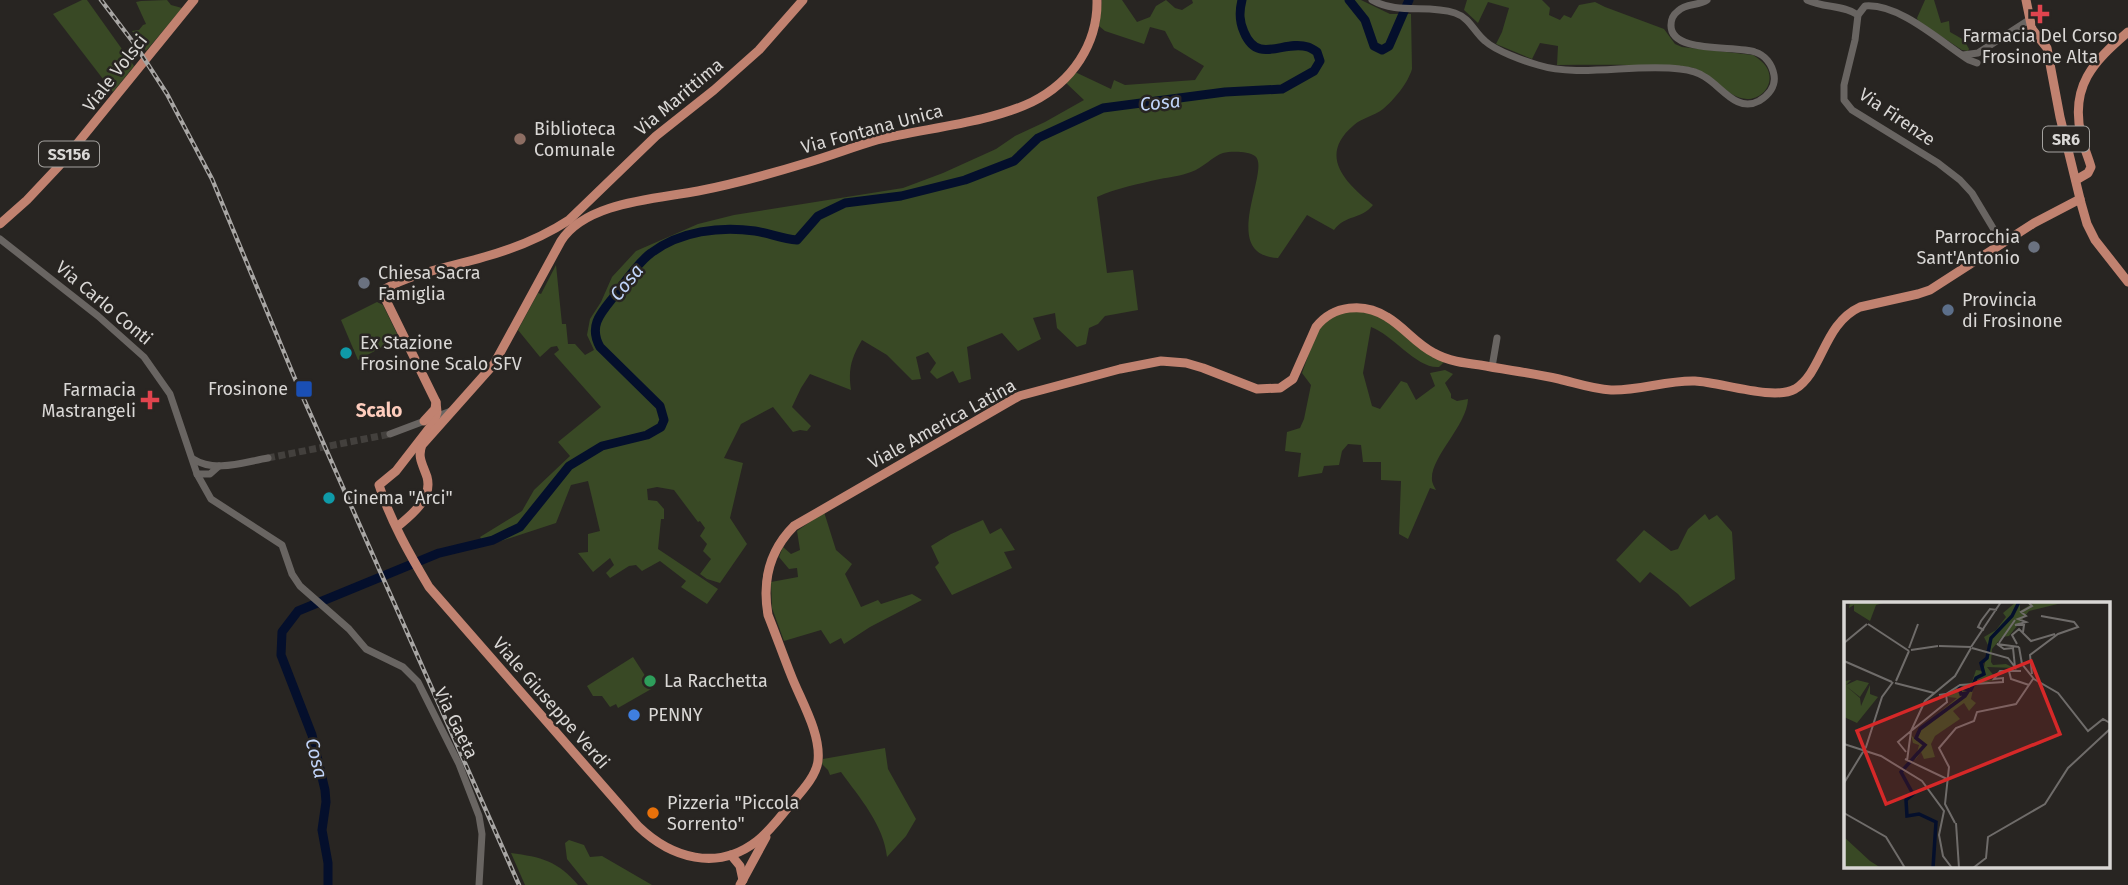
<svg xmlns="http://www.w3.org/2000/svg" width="2128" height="885" font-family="'Fira Sans',sans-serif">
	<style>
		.green { fill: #394925 }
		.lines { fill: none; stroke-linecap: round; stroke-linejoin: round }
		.river { stroke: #040f2c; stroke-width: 9 }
		.minor-tunnel { stroke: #43403d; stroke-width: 7; stroke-dasharray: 7 3.5; stroke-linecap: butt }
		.minor { stroke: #696562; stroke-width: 7 }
		.major { stroke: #c18270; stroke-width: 9 }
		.rail-casing { stroke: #a8a6a4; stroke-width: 4.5 }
		.rail { stroke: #282522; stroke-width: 2; stroke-dasharray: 5; stroke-linecap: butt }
		.health-dot { fill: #e0444e; stroke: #282522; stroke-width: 2.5 }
		.education-dot { fill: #8d6e63; stroke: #282522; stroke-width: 2.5 }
		.worship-dot { fill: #6b7280; stroke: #282522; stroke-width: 2.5 }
		.service-dot { fill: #5c6f8a; stroke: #282522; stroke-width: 2.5 }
		.culture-dot { fill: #0f9aa8; stroke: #282522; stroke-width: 2.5 }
		.transit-dot { fill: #1a4fb4; stroke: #282522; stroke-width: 2.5 }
		.leisure-dot { fill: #2e9e5b; stroke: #282522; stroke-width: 2.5 }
		.shop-dot { fill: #3f7fe0; stroke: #282522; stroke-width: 2.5 }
		.food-dot { fill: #e8710a; stroke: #282522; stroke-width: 2.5 }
		.labels { text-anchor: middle; stroke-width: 5; stroke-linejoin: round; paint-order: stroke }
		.shield { fill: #282522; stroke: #a4a29f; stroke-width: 2 }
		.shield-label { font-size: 16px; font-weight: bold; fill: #d9d7d5 }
		.poi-label { font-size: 18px; fill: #d9d7d5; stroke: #282522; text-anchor: start }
		.street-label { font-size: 18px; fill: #d9d7d5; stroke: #282522 }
		.water-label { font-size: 19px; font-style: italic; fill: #c1d4f9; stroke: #282522 }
		.neighbourhood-label { font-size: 19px; font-weight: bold; fill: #fecdbd; stroke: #282522 }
		.inset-river { fill: none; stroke: #040f2c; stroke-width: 3.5 }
		.inset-road { fill: none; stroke: #6f6c6a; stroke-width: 2 }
		.view { fill: #d62828; fill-opacity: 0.15; stroke: #d62828; stroke-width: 3.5 }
		.inset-edge { fill: none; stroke: #d9d7d5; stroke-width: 3.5 }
	</style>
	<rect width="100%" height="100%" fill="#282522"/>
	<!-- green -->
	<g class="green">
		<polygon points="82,0 87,0 134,66 113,92 53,14"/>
		<polygon points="167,0 171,5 182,8 146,51 132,31 139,30 143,25 146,24 136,2 141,1"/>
		<path d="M1102,0H1122L1137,22L1150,17L1156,6L1166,0L1175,8L1182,10L1193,3L1192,0H1361L1390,14H1411L1412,69C1408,83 1394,100 1383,109C1374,116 1362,118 1354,125C1317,156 1346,183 1373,205C1361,220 1346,214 1334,230L1307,215L1278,258C1217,255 1272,169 1255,156C1248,151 1231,151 1223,153C1213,156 1203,168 1191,172C1181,176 1170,177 1160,179C1138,184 1117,188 1097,197L1107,273L1133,270L1138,310L1105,316L1098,324L1089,328L1086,344L1077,347L1057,328L1055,313L1033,318L1041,339L1018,351L1002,333L967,347L971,379L959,383L953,371L937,379L930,372L936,363L928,352L916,357L921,379L912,380L887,355L862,340C851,358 848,370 851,390L810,374L801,388L792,407L811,426L807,431L800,430L793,432L773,407L741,424L724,458L743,463L730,518L747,544L720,583L707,579L700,574L711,559L703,551L707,544L700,536L705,528L700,521L698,522L674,490L657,487L647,489L648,500L657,501L664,509V519H661L658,549L718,589L707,604L681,587L686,581L660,561L642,571L636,565L629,566L610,578L606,573L614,565L610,558L593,572L578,553L588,552V534L600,531L588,481L571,485L556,523L486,546L480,537L522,511L534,490L570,456L558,442L601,407L554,354L559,350L557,346L551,347L540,357L518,330L538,293L541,294L556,265L562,324H566L568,344H575L585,355L594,350L587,335L590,319L601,302L612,277L636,251L698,224L734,215L903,188L943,173L996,149L1015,136L1045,122L1084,100L1065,82L1075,72L1111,89L1114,80L1125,85L1195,80L1204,66L1174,48L1165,31L1150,27L1144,44L1105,31L1099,26Z"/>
		<path d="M1467,0H1542L1550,8L1549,15L1560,20L1564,15L1571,18L1579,5L1595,2L1605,7L1664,29L1675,44L1682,47L1753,55C1759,59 1765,63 1768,70C1774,85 1762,99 1747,99C1728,98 1714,76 1696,69C1689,66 1678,67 1670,67C1632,64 1594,65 1557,65L1558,46L1540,43L1532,59L1496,44L1502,32L1509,8L1488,2L1478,23L1464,10Z"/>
		<polygon points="1925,0 1934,0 1941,23 1949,21 1950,32 1964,40 1969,49 1968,51 1962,50 1918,21 1917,18"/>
		<polygon points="377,302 383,305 399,338 358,360 341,320"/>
		<path d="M1340,312H1366L1382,317L1445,361L1439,367C1417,369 1393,335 1371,327L1363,373L1372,406L1380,409L1401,381L1407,383L1416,400L1435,386L1430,373L1445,370L1453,374L1445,383L1451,394V398L1457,401L1468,399C1467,426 1430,457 1432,480C1432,483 1435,488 1436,490L1430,488L1408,539L1399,534L1401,481L1381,480V462H1363L1361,445L1348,444L1342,451L1339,465L1324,466L1322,473L1298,477L1301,453L1285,451L1287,432L1300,428L1304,419L1311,385L1302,373L1318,328Z"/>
		<polygon points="824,512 836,550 852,564 845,574 861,607 878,600 881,604 912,594 922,600 870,627 844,644 841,638 830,644 821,630 784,641 772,608 771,582 798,577 797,568 789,569 779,557 783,547 791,554 800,550 797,531"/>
		<polygon points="1705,514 1709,520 1717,515 1732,532 1735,579 1690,607 1678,594 1650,572 1640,583 1616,560 1644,530 1671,551 1678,549 1688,529"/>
		<polygon points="983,520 990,534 1001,528 1015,550 1004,552 1012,568 952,595 935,567 939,563 931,546 951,534"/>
		<polygon points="633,657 653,688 618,708 616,704 610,707 602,696 593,696 587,686"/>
		<path d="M885,748L888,769L916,819L906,836L887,857C884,825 859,797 841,772L830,775L828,770L822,764L823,759Z"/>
		<polygon points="569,840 584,845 590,857 602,856 652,885 588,885 567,859 565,843"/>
		<path d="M511,853C541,857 558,861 578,885H525Z"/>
	</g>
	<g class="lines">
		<!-- river -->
		<g class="river">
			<polyline points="1349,0 1365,20 1374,46 1382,50 1389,46 1409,0"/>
			<path d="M328,885V863L322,830L326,802L325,790L312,735L281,655L282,632L298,611L439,553L493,540L520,527L569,466L602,446L647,435L661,427L664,420L660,406L600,347C589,327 599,315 612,299C623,285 637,263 651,253C680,231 720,226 755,231C769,233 782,239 797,240L818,216L845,203L901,196L965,180L1014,161L1038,138L1103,108L1225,92L1282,89L1314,71L1320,61L1317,52C1314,50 1311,48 1308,47C1284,39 1258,66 1244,32C1239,21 1239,12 1242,0"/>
		</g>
		<!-- minor-tunnel -->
		<polyline class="minor-tunnel" points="268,458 390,434"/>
		<!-- minor -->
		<g class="minor">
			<path d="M1372,0C1398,15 1427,4 1455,13C1470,18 1474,32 1485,41C1496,51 1524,61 1538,65C1579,78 1636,63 1680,69C1689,70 1698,72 1705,77C1722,87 1737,113 1759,101C1769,95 1776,86 1774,75C1772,64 1765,55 1755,52C1735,45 1670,54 1671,25C1671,19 1674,14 1678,11C1686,3 1698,6 1707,0"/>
			<path d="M1807,0C1824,8 1844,5 1858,15"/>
			<polyline points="1963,55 1978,53 2029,20"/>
			<path d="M1977,63L1969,60C1941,42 1899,3 1865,6L1858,15L1855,40L1844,85V100L1852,110L1938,163L1960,180L1972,193L1993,228L1997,238V247"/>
			<polyline points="0,239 98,316 144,357 170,394 197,474 211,499 282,545 292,574 300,586 349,629 366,649 403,667 418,682 459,764 479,816 482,834 479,885"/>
			<polyline points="1492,367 1497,338"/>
			<polyline points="390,434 451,411"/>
			<path d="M193,459C215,473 244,462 268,458"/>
			<polyline points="197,474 210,474 219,466"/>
		</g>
		<!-- major -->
		<g class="major">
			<polyline points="2026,0 2032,29 2047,48 2060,117 2081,203 2087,224 2095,240 2128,282"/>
			<path d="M2076,180L2088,173L2091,167C2088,156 2083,146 2081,135C2070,86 2093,62 2128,32"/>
			<polyline points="0,224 27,200 59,166 194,0"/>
			<path d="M436,402L437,412L434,422L396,471L379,485C390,520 410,555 429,587L638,826C671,858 717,872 757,841C770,831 780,817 790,805C800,793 816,777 818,761C821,733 801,701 791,675C783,655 776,635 768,615C762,581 769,551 794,526L1019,396L1120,369L1161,361L1186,363L1203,368L1257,389L1280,388L1293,379L1316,327C1333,305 1364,302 1387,317C1404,327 1416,344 1434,353C1448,361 1464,363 1480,365C1506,370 1533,373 1559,379C1576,383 1593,389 1611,390C1639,391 1667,380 1695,381C1720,382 1774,401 1795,389C1823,372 1823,324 1860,307L1918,294L1930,290L2034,223L2080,199"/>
			<path d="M424,421L435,409L436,402L383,294L385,289C415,272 451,267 484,257C513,249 543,237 569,220L656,136L714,90L759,50L803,0"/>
			<path d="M397,527C411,515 433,499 427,477C423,465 417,457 422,445L494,364L561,241C586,202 656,199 698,191C734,184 770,174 806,163C830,156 853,147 877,140C926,128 988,123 1032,102C1072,82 1098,44 1097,0"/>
			<polyline points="731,855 740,866 743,880"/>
			<polyline points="740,885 766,837"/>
		</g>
		<defs>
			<polyline id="rail" points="101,0 136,46 167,94 212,179 298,386 519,885"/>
		</defs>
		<!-- rail casing -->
		<use href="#rail" class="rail-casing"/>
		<!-- rail -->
		<use href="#rail" class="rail"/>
	</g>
	<!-- markers -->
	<g class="health-dot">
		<path d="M2036.5 3.5h7v7h7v7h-7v7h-7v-7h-7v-7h7z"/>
		<path d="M146.5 389.5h7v7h7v7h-7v7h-7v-7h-7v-7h7z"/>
	</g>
	<circle class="education-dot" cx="520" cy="139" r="7"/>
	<g class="worship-dot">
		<circle cx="2034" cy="247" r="7"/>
		<circle cx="364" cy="283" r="7"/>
	</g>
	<circle class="service-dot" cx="1948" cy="310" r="7"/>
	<g class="culture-dot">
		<circle cx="346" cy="353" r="7"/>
		<circle cx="329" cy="498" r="7"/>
	</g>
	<rect class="transit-dot" x="295" y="380" width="18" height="18" rx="3.5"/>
	<circle class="leisure-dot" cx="650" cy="681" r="7"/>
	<circle class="shop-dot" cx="634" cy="715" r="7"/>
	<circle class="food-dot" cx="653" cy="813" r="7"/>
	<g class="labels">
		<!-- shield labels -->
		<g class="shield">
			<rect x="2043" y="126.5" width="46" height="25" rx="5"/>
			<rect x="39" y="141.5" width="60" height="25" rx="5"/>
		</g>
		<g class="shield-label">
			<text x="2066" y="145">SR6</text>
			<text x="69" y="160">SS156</text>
		</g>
		<!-- poi labels -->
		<g class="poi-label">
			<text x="2040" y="42" text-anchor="middle">Farmacia Del Corso<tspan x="2040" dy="21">Frosinone Alta</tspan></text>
			<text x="534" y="135">Biblioteca<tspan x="534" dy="21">Comunale</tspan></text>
			<text x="2020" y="243" text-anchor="end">Parrocchia<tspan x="2020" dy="21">Sant'Antonio</tspan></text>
			<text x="378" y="279">Chiesa Sacra<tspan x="378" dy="21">Famiglia</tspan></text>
			<text x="1962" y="306">Provincia<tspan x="1962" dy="21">di Frosinone</tspan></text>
			<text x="360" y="349">Ex Stazione<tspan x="360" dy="21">Frosinone Scalo SFV</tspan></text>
			<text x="288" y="395" text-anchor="end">Frosinone</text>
			<text x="136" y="396" text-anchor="end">Farmacia<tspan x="136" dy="21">Mastrangeli</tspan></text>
			<text x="343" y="504">Cinema "Arci"</text>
			<text x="664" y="687">La Racchetta</text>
			<text x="648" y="721">PENNY</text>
			<text x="667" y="809">Pizzeria "Piccola<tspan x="667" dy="21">Sorrento"</tspan></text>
		</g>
		<!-- street labels -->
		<g class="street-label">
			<text transform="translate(115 73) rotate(-52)" y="6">Viale Volsci</text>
			<text transform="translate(679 97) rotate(-40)" y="6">Via Marittima</text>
			<text transform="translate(1897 117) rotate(34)" y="6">Via Firenze</text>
			<text transform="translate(872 129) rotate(-15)" y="6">Via Fontana Unica</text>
			<text transform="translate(104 303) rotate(40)" y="6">Via Carlo Conti</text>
			<text transform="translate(942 424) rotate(-29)" y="6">Viale America Latina</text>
			<text transform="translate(551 703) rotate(49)" y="6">Viale Giuseppe Verdi</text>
			<text transform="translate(456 723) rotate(64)" y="6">Via Gaeta</text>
		</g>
		<!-- water labels -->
		<g class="water-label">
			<text transform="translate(1160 102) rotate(-6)" y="7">Cosa</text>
			<text transform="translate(626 282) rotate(-51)" y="7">Cosa</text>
			<text transform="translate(317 758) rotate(76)" y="7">Cosa</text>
		</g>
		<!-- neighbourhood labels -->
		<g class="neighbourhood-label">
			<text x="379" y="417">Scalo</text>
		</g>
	</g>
	<!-- overview -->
	<g transform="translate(1844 602)">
		<rect width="266" height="266" fill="#282522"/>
		<path d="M6,0H43L32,3L26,19L10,9V3L5,6ZM172,0H176V9L191,0H222L185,9L165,34L158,35L148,47L147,60L149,63L162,62L170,66L143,65L150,74L139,79L152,78L133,82L131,79L127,97L132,101L125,109L120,101L109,109L116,117L91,134L87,142L91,155L80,157L77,150L71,158L75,143L69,141L67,133L73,139V129L113,96L104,95L103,91L107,93V88L128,80L132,68L139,69L145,45L140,35L152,28L162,15L159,11ZM7,78L2,83L13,78L25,81L16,95L2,84L16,96L17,104L26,83V92L34,95L13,121L0,115V79ZM0,235L26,259L37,266H0Z" fill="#394925"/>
		<path class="inset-river" d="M89,266L92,220L75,212L63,214L62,198L69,192L57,170L81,143L72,136L76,127L121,94L123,91L117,92L115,86L127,88L132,76L140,72L137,61L143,56L147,36L168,14L175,0"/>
		<path class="inset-road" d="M24,22L65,49M140,28L134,25L137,19L146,7L153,8M179,30L180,23H171L182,20L174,17L182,14L177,10L188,4L184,0M0,41L23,22M155,41L171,18M173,42L168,33L175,27L187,39L211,32M95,44L127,45M127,45L157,0M175,45L178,62L190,77L214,91L244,129L259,117L266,121M65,46L74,22M128,46L164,56L171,65L169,46L160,47L153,42L175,45M67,48L94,44M0,59L48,80M165,69L167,77L185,83M188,72L186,53L214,32L234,25L230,20L197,14M52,79L65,49M51,81L90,91M102,92L116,83L159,80V76L150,77L156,69H177M0,142L37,154L78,179L100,209L95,233L99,254L108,266M62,150L54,140L67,129L81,99L111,74L127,46M61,157L103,177M63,159L67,129L103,100L102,92L95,93M0,181L22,145L38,95L49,80M0,211L42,235L61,266M111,221L101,202L105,165L95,146L112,126L130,119L133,110L172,102L189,77M112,221L115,266M129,266L142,256L144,235L201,202L224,166L266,127"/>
		<path class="view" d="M187,59L216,132L42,202L13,129Z"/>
		<rect width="266" height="266" class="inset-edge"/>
	</g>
</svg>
